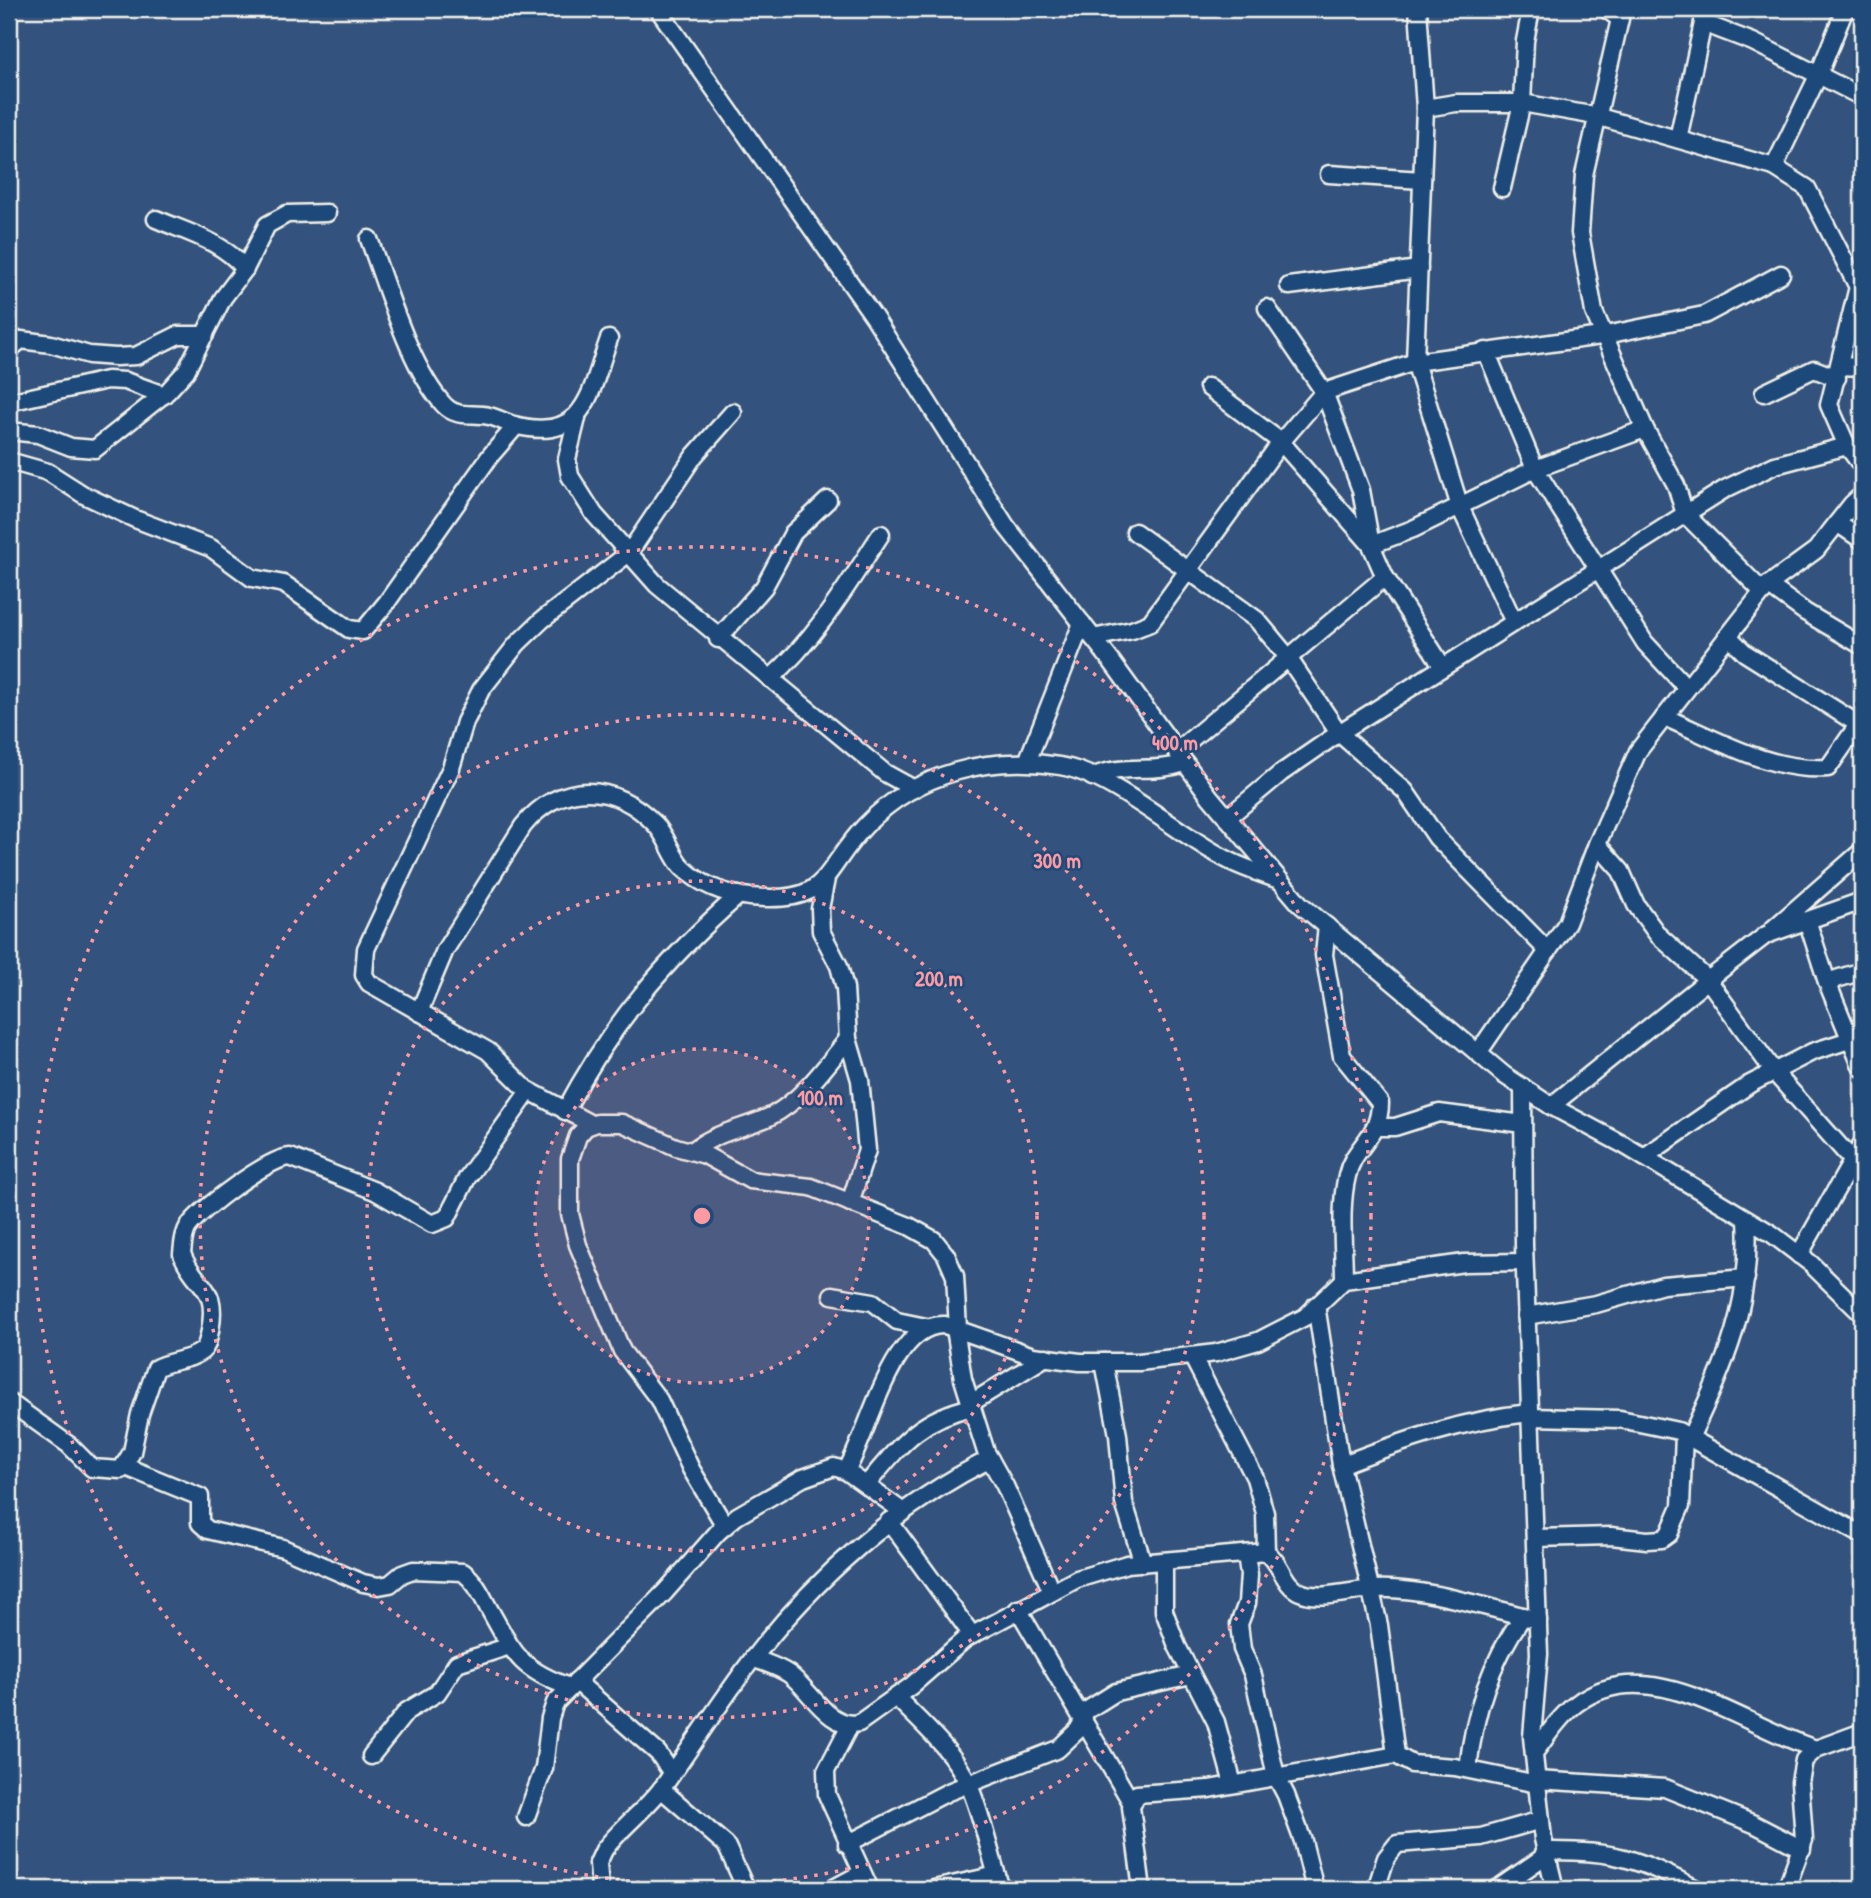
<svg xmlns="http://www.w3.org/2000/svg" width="1871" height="1898" font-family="'Patrick Hand',sans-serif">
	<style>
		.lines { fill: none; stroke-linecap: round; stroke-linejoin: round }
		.minor-casing { stroke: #f4f1e8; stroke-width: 21 }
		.minor { stroke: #1f4a7a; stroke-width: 16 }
		.ring { fill: none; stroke: #ff9aa2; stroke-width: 3.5; stroke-dasharray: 3.5 7 }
		.centre { fill: #ff9aa2; stroke: #1f4a7a; stroke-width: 3.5 }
		.ring-label { font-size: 21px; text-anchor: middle; font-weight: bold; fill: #ff9aa2; stroke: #1f4a7a; stroke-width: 5; stroke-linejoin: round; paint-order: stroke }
	</style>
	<rect width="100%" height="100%" fill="#33537e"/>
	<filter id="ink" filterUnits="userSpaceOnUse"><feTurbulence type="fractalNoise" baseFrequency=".0143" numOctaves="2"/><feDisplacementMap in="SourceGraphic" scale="14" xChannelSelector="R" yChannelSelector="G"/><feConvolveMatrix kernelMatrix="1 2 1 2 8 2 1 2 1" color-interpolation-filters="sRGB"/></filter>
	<g filter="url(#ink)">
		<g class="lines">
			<defs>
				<g id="minor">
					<polyline points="658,9 874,317 1006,526 1112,662 1210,797 1300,904 1504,1075 1551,1106 1624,1145 1772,1234 1810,1263 1862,1314"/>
					<polyline points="1418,9 1425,108 1456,103 1522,103 1596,116 1774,167 1807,188 1858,287 1829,405 1847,446 1862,466"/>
					<polyline points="1606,9 1620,19 1584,175 1580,233 1594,312 1645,429 1676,485 1685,514 1763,592"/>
					<polyline points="1703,23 1753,42 1862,97"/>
					<polyline points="1425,108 1415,362 1460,507 1514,622"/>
					<polyline points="1678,139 1703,23 1704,9"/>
					<polyline points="1774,167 1818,76 1845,9"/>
					<polyline points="1329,174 1422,180"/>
					<polyline points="1502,188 1522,103 1525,41 1531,9"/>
					<path d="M156,219C189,233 222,241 245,269"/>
					<path d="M369,239C387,287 410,368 444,405C457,419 473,412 489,416C498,418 506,423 514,425C587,444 590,391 609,339"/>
					<polyline points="1289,286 1419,269"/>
					<polyline points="1267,308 1324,392 1361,490 1371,545 1413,529 1535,469 1645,429"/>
					<polyline points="1486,351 1535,469 1645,643 1687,688"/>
					<polyline points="9,355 11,348 21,340 51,344 89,355 116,357 136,356 178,335 205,335"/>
					<polyline points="1840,366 1862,367"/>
					<polyline points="1208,387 1281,442 1371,545 1385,577 1443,667"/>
					<polyline points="1764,393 1814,369 1837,378"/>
					<polyline points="9,402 107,380 125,381 164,395"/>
					<polyline points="577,418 567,459 570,476 594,514 657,585 885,773 914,789"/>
					<polyline points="9,431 38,434 71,447 95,449 168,391 186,371 223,298 245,269 267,225 287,214 327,213"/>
					<polyline points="9,461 48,472 84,495 135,519 211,548 252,578 284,584 349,629 363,631 387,602 490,456 516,426"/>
					<polyline points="1837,523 1862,540"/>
					<polyline points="1135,532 1257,620 1287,656 1339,733 1405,791 1437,838 1548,951"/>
					<polyline points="1768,585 1805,612 1862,646"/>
					<polyline points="1728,636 1745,653 1858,724"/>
					<polyline points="1093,638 1132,630 1150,623 1281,442 1324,392 1415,362 1601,336 1704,315 1781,274"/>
					<polyline points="718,639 764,587 793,533 828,500"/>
					<path d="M770,679C816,638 847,586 881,534"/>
					<path d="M1664,717C1716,739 1770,772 1828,768L1862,719"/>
					<polyline points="1177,751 1385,577"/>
					<polyline points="1027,762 1082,623"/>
					<path d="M1092,777C1123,763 1153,774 1185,763"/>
					<polyline points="1227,818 1281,773 1339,733 1725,489 1775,465 1847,446"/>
					<polyline points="1597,844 1621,871 1636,905 1658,935 1708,980 1766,935 1862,901"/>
					<polyline points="826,879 820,909 821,931 839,966 845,988 848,1039 860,1080 867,1150 850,1203"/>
					<polyline points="1807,920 1827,982 1862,1068"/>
					<path d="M1327,926L1324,955L1342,1056L1380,1103C1380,1138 1353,1146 1347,1176C1339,1208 1344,1247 1344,1280"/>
					<polyline points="1773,929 1862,851"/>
					<polyline points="1827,982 1862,971"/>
					<path d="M419,1012L445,950L523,826C560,780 615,782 655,824C668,837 671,856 683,868C702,886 725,894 750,897C832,905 821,871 866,825C917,772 990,755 1060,766C1113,774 1180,837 1230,861C1246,869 1263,874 1279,880"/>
					<polyline points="1478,1053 1567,923 1597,844 1638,751 1768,585 1816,550 1852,504 1862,495"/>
					<polyline points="1523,1087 1524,1245 1539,1654 1532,1737 1543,1839 1555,1889"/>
					<polyline points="1551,1106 1708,980 1774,1072 1853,1161 1862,1167"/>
					<path d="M565,1111C612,1023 664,961 739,895"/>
					<polyline points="591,1124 526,1089 488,1051 369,983 364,975 366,949 451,768 465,722 481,690 517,644 542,620 629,553 694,456 733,412"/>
					<polyline points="1377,1127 1395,1127 1439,1113 1523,1124"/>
					<path d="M692,1151C717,1131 744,1129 771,1116C802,1100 826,1066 848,1039"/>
					<polyline points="1644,1157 1750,1084 1812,1052 1862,1036"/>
					<polyline points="1799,1255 1862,1144"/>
					<polyline points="832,1295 873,1302 897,1321 926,1327"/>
					<polyline points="1316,1305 1341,1465 1379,1625 1396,1755 1412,1764 1455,1767 1537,1784"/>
					<polyline points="1526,1316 1596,1304 1663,1285 1746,1278"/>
					<polyline points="955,1328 963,1379 986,1452 1005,1486 1052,1592"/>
					<polyline points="1192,1356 1255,1478 1265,1513 1266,1552"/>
					<polyline points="1104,1362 1118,1435 1124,1503 1143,1563"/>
					<path d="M9,1402L69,1445L92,1468L121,1470L132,1452L140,1414L156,1368C170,1360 190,1361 202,1351C208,1346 208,1338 210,1331C219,1283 196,1290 182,1254C183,1245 183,1235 188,1227C201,1209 268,1158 290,1157L375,1191L432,1224L447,1218L467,1178L529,1091"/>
					<polyline points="971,1403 1046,1357"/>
					<polyline points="1529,1417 1620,1419 1678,1431 1862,1535"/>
					<path d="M1690,1438C1726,1361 1752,1306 1747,1219"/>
					<path d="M1341,1465C1402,1441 1463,1420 1529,1413"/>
					<path d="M124,1466L200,1497V1523L208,1530L283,1548L363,1583L379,1586L390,1584L402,1574L413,1570L463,1572C475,1581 481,1594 488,1607C514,1653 517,1668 569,1687"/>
					<path d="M846,1471C870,1432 891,1322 945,1325L1033,1356L1080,1362H1139L1216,1353L1258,1341L1305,1317L1344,1280L1464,1263L1524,1262"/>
					<path d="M867,1484C901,1444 919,1419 972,1407"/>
					<polyline points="889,1521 972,1635"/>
					<polyline points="725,1526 691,1469 659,1400 622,1351 578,1245 570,1214 570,1159 578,1136 586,1127 597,1123 622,1123 676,1147 705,1155 750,1180 811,1187 909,1226 934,1240 946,1255 955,1276 958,1329"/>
					<polyline points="1536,1538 1611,1536 1647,1540 1662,1539 1669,1534 1681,1506 1684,1435"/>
					<polyline points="1246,1554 1249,1575 1247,1603 1239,1624 1242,1649 1253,1675 1276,1776 1286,1795 1303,1841 1315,1889"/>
					<polyline points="1164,1562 1164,1611 1177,1646 1216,1722 1233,1784"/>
					<polyline points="1018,1609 1131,1802"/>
					<path d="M753,1658C765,1663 779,1667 789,1674C811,1690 829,1730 859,1723L911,1686L965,1639L1077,1579L1127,1564L1266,1552C1281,1562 1283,1585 1300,1592C1319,1601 1353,1590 1375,1589C1421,1586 1492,1609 1538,1620"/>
					<polyline points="576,1681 658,1753 672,1773"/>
					<path d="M896,1697C922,1724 953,1750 969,1785C983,1818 990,1855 1001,1889"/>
					<polyline points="1081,1714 1116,1692 1191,1675"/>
					<polyline points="850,1725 826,1771 827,1795 870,1889"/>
					<path d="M1534,1753C1547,1736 1559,1717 1576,1704C1649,1649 1744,1727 1816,1749"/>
					<polyline points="371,1756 407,1711 437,1693 457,1663 510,1646"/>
					<path d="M1468,1769C1474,1712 1490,1663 1523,1616"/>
					<polyline points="1536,1780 1665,1788 1754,1824 1802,1849"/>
					<polyline points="661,1789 726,1845 746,1889"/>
					<polyline points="526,1817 544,1768 550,1718 555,1703 665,1592 718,1532 737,1516 803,1478 834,1467 846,1471 902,1511"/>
					<polyline points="847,1844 948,1792 1058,1749 1078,1730 1084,1719"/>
					<path d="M600,1889L598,1863L604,1850C622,1826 648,1808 665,1784C694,1743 721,1701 751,1661C815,1578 896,1506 990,1459"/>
					<polyline points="832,1889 862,1873"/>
					<polyline points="934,1889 997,1875"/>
					<polyline points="1142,1889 1131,1807 1137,1794 1209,1789 1396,1755"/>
					<polyline points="1376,1889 1386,1858 1397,1844 1481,1837 1541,1820"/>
					<path d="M1497,1889L1542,1858L1545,1851C1614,1850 1636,1858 1697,1889"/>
					<polyline points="1786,1889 1804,1840 1800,1782 1804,1760 1816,1749 1862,1732"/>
				</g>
			</defs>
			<!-- minor casing -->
			<use href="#minor" class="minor-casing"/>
			<!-- minor -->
			<use href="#minor" class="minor"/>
		</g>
	</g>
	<!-- distance rings -->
	<circle cx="702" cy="1216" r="167" fill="#ff9aa2" fill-opacity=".12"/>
	<g class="ring">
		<circle cx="702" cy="1216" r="167"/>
		<circle cx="702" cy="1216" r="335"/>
		<circle cx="702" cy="1216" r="502"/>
		<circle cx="702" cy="1216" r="669"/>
	</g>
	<circle cx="702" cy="1216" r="10" class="centre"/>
	<g class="ring-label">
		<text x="1175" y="750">400 m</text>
		<text x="1057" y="868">300 m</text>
		<text x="939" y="986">200 m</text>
		<text x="820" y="1105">100 m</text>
	</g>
	<!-- margin -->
	<rect width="1871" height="1898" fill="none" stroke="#1f4a7a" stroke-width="35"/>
	<rect x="18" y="18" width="1836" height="1863" fill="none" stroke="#f4f1e8" stroke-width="2.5" filter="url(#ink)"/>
</svg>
